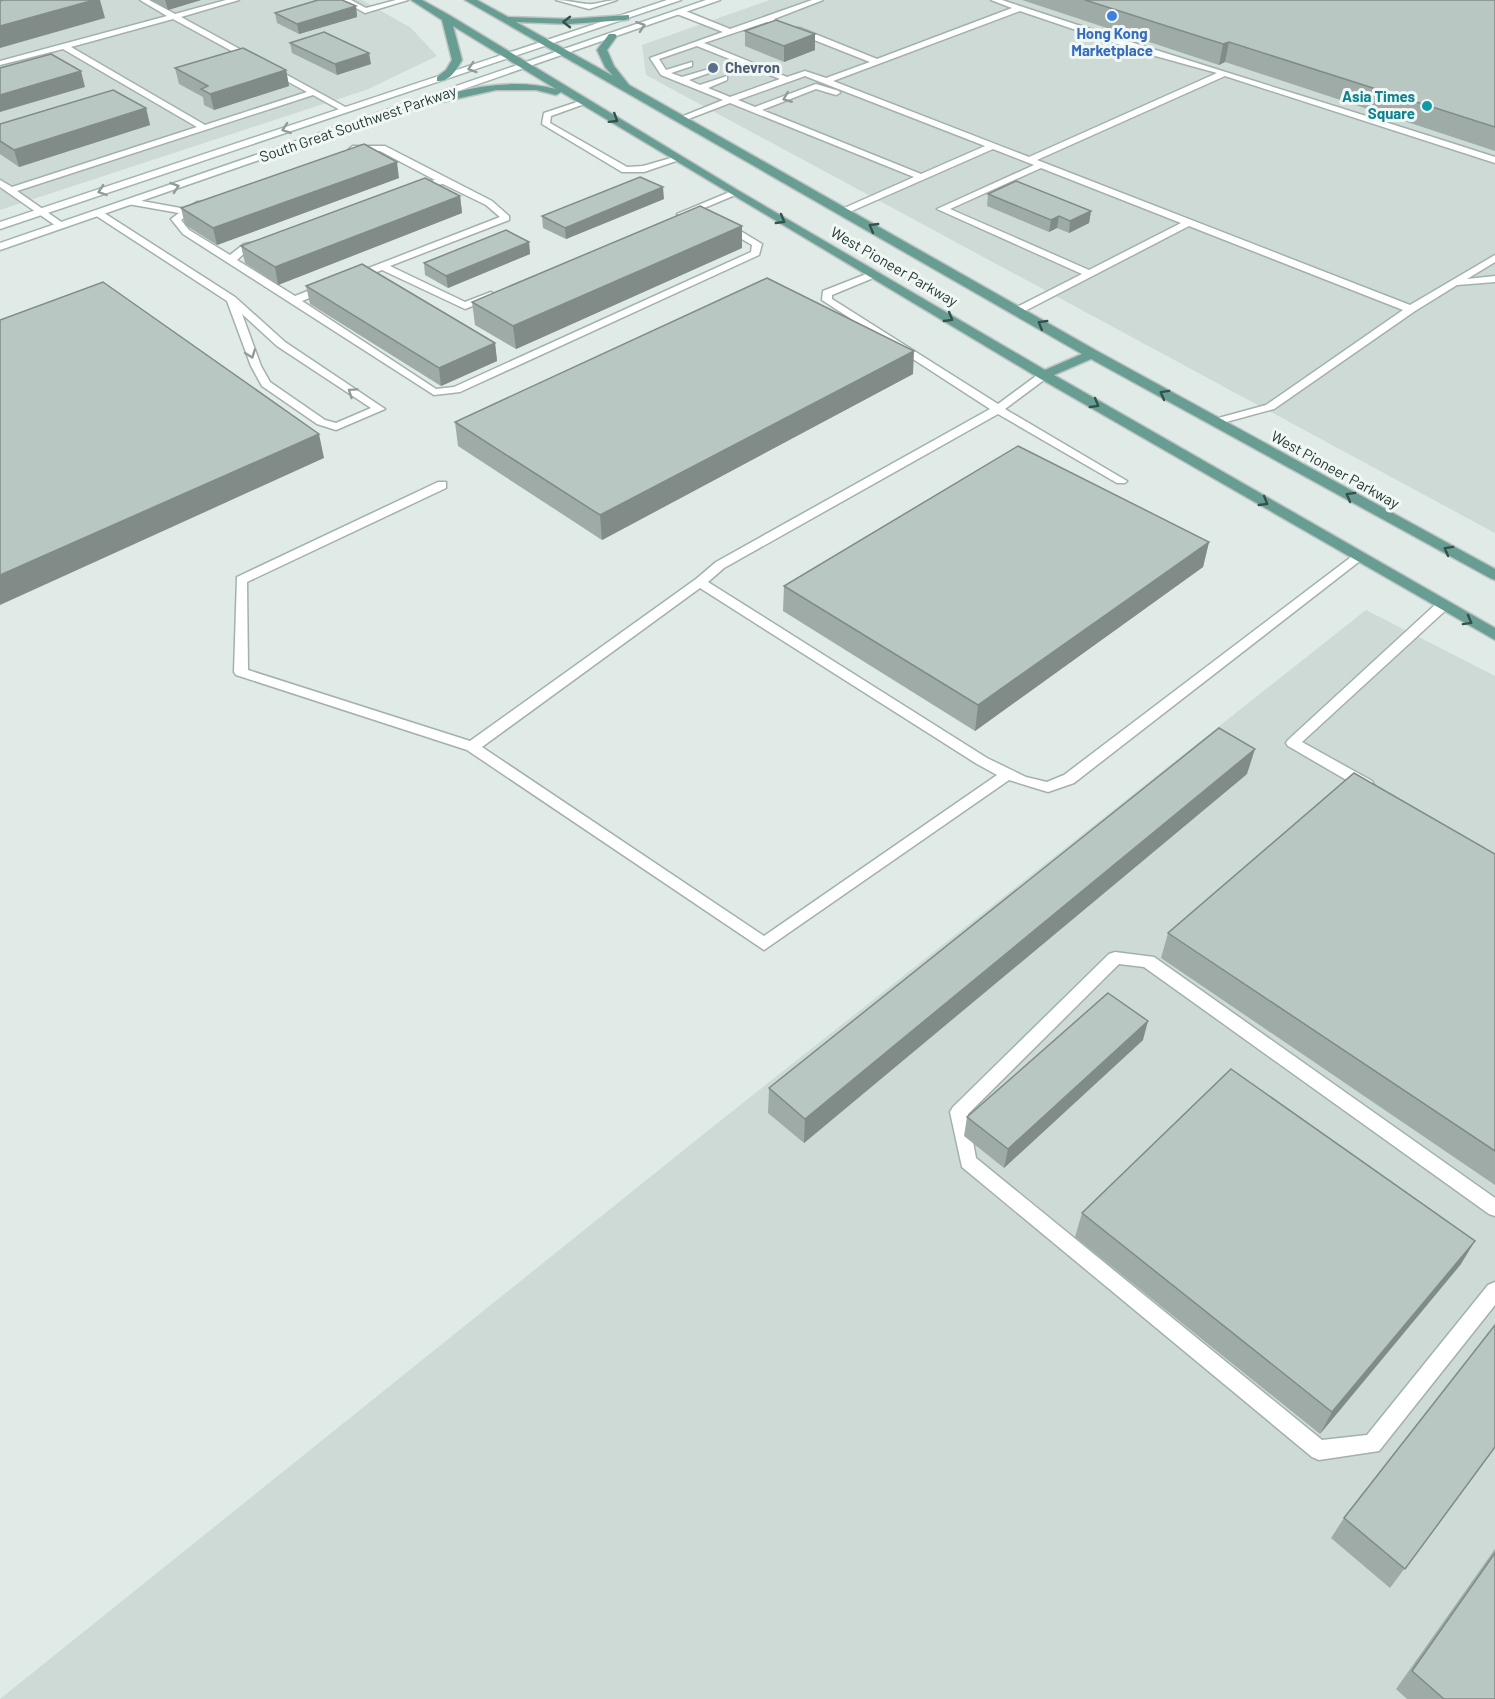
<svg xmlns="http://www.w3.org/2000/svg" width="1495" height="1699" font-family="Barlow,sans-serif">
	<style>
		.built { fill: #cedad5 }
		.lines { fill: none; stroke-linecap: round; stroke-linejoin: round }
		.lane-casing { stroke: #a3b1ad; stroke-width: 3 }
		.secondary-casing { stroke: #a0b5af; stroke-width: 3 }
		.primary-casing { stroke: #bdc4c2; stroke-width: 3 }
		.lane { fill: #fff; fill-rule: evenodd }
		.secondary { fill: #fff; fill-rule: evenodd }
		.primary { fill: #679d93; fill-rule: evenodd }
		.wall { fill: #9eaba7 }
		.shaded-wall { fill: #818b88 }
		.building { fill: #b8c7c2; stroke: #818b88; stroke-width: 1.5 }
		.oneway { stroke: #33524c }
		.oneway2 { stroke: #909c9a }
		.shop-dot { fill: #3f7fe0; stroke: #f0f7f4; stroke-width: 2 }
		.service-dot { fill: #5c6f8a; stroke: #f0f7f4; stroke-width: 2 }
		.culture-dot { fill: #0f9aa8; stroke: #f0f7f4; stroke-width: 2 }
		.labels { text-anchor: middle; stroke-width: 6; stroke-linejoin: round; paint-order: stroke }
		.far-shop-label { font-size: 15px; font-weight: bold; fill: #366cbe; stroke: #f0f7f4 }
		.far-service-label { font-size: 15px; font-weight: bold; fill: #4e5e75; stroke: #f0f7f4; text-anchor: start }
		.far-culture-label { font-size: 15px; font-weight: bold; fill: #0d838f; stroke: #f0f7f4; text-anchor: end }
		.far-street-label { font-size: 15px; fill: #223934; stroke: #f0f7f4 }
	</style>
	<rect width="100%" height="100%" fill="#e0eae6"/>
	<!-- built -->
	<g class="built">
		<polygon points="0,0 362,0 411,28 437,56 366,90 0,210"/>
		<polygon points="770,0 1495,0 1495,533 646,75 642,45"/>
		<polygon points="1366,610 1495,676 1495,1699 0,1699 710,1129"/>
	</g>
	<g class="lines">
		<defs>
			<g id="lane">
				<path d="M140,0H150L175,14L226,0H239L181,17L349,109L342,111L313,95L17,191L67,226L59,228L0,187V180L12,187L197,127L63,49L0,65V61L167,16ZM173,19L307,92L205,125L71,47Z"/>
				<polygon points="342,0 351,0 366,8 396,0 408,0 365,13"/>
				<path d="M556,0C567,0 576,3 587,4C596,5 607,0 617,0L589,9Z"/>
				<path d="M812,0H823L774,19L778,22L777,24L767,22L704,43L787,77L805,71L826,78L870,62L794,32V28H800L877,59L1012,8L991,0H1002C1166,55 1331,104 1495,157V163L1225,76L1037,160L1410,305L1495,255V262L1467,279L1495,276V282L1457,285L1415,311L1274,409L1215,425L1211,424V420L1266,405L1403,310L1189,226L1023,312H1015V308L1082,274L937,209L1034,165L993,149L845,214L840,211L842,209L914,177L730,103L683,121L676,119L723,100L661,75L650,58L723,32L677,14V10H683L730,29ZM1020,11L1141,52L1217,73L1029,157L833,81ZM697,46L780,79L730,97L708,88L727,80V76L700,85L689,80L709,73V69L682,77L671,73L692,66V62L666,70L659,59ZM805,76L985,146L921,174L762,110L816,89L836,95L840,93L839,91L816,84L755,107L738,100ZM1041,168L1181,223L1089,270L950,209Z"/>
				<polygon points="583,100 590,102 551,116 550,123 627,167 643,166 678,156 682,159 644,172 622,172 542,124 544,113"/>
				<polygon points="353,146 385,146 492,201 509,216 509,220 390,266 465,302 491,292 496,295 495,297 465,309 382,270 356,280 348,280 348,276 500,217 486,205 443,184 413,189 413,185 435,180 380,151 350,151 349,149"/>
				<polygon points="732,191 740,193 685,216 677,214"/>
				<polygon points="131,199 186,209 197,202 203,202 203,206 181,220 189,230 230,255 244,244 260,241 260,245 250,248 237,260 295,296 323,285 331,285 331,289 302,301 436,389 454,387 751,252 752,245 723,228 723,224 729,224 762,244 759,255 460,392 434,395 183,234 171,219 179,213 128,204 126,202"/>
				<path d="M95,211H101L235,297L285,342L385,409L336,430L317,424L262,386L251,366L227,301L95,215ZM242,314L277,346L371,408L336,423L325,420L270,382L261,366Z"/>
				<path d="M874,271L878,272V276L832,295V299L998,404L1040,373H1048V377L1005,409L1127,481L1125,483H1117L998,414L724,568L708,582L987,758L1026,777L1047,782L1064,775L1355,554L1359,553L1365,557L1074,783L1048,792L1009,780L764,950L467,750L236,675L234,672L237,577L438,482H446V488L247,582L248,670L470,741L696,579L716,562L990,409L822,300L823,291ZM700,588L977,764L997,775L764,936L482,747Z"/>
				<polygon points="1442,602 1447,603 1448,606 1447,609 1302,742 1372,781 1374,785 1372,789 1362,789 1288,746 1286,743 1288,740 1437,603"/>
				<polygon points="1115,952 1154,957 1495,1198 1495,1216 1489,1214 1144,967 1119,964 968,1114 976,1158 1322,1440 1367,1435 1488,1285 1495,1282 1495,1305 1379,1451 1319,1460 1312,1457 962,1167 950,1112 953,1107 1109,954"/>
			</g>
			<g id="secondary">
				<polygon points="667,0 681,0 0,229 0,222"/>
				<polygon points="706,0 720,0 0,250 0,243"/>
			</g>
			<path id="primary" d="M411,0H422L449,15L739,191L1045,370L1082,354L465,0H477L508,17L569,19L629,15V19L626,20L569,24L516,22L613,76L605,67L597,50L609,34H615L617,36L607,50L614,66L629,85L1097,351L1495,569V580L1490,578L1091,359L1054,375L1495,628V640L1039,378L561,92L556,95L536,90H496L393,113V109C448,94 500,75 556,89L453,26L462,60C456,70 450,82 437,81V77L446,70L452,60L442,20Z"/>
		</defs>
		<!-- lane casing -->
		<use href="#lane" class="lane-casing"/>
		<!-- secondary casing -->
		<use href="#secondary" class="secondary-casing"/>
		<!-- primary casing -->
		<use href="#primary" class="primary-casing"/>
		<!-- lane -->
		<use href="#lane" class="lane"/>
		<!-- secondary -->
		<use href="#secondary" class="secondary"/>
		<!-- primary -->
		<use href="#primary" class="primary"/>
	</g>
	<!-- wall -->
	<g class="wall">
		<polygon points="149,0 201,0 168,10"/>
		<polygon points="1022,0 1495,0 1495,151 1225,62 1219,65"/>
		<polygon points="356,6 357,17 299,34 277,23 275,13"/>
		<polygon points="745,31 815,34 815,50 784,62 745,46"/>
		<polygon points="290,43 371,64 337,75 292,53"/>
		<polygon points="175,68 286,70 289,86 214,110 204,105 203,97 179,84"/>
		<polygon points="146,108 150,125 19,167 0,154 0,124"/>
		<polygon points="399,178 217,245 185,225 181,208"/>
		<polygon points="988,194 1091,211 1089,223 1069,233 1057,228 1049,232 987,206"/>
		<polygon points="460,196 462,213 278,285 245,263 241,246"/>
		<polygon points="664,199 566,239 543,228 542,216"/>
		<polygon points="529,242 530,254 448,288 425,275 424,263"/>
		<polygon points="742,248 516,349 475,325 472,302"/>
		<polygon points="306,286 495,343 497,361 441,386 310,304"/>
		<polygon points="913,374 602,540 458,446 455,422"/>
		<polygon points="1209,542 1203,567 975,731 783,611 784,586"/>
		<polygon points="1247,774 804,1143 768,1113 769,1088"/>
		<polygon points="1495,854 1495,1185 1161,958 1168,933"/>
		<polygon points="1143,1040 1004,1168 964,1136 967,1117"/>
		<polygon points="1082,1213 1461,1264 1320,1434 1075,1237"/>
		<polygon points="1495,1447 1390,1588 1331,1538 1344,1518"/>
		<polygon points="1495,1549 1495,1699 1407,1699 1396,1689"/>
	</g>
	<!-- shaded-wall -->
	<g class="shaded-wall">
		<polygon points="94,0 100,0 105,18 0,48 0,26"/>
		<polygon points="165,0 201,0 168,10"/>
		<polygon points="356,6 357,17 299,34 297,24"/>
		<polygon points="815,34 815,50 784,62 784,46"/>
		<polygon points="1229,42 1225,62 1219,65 1223,44"/>
		<polygon points="369,53 371,64 337,75 335,64"/>
		<polygon points="286,70 289,86 214,110 210,94"/>
		<polygon points="81,71 85,87 0,112 0,95"/>
		<polygon points="146,108 150,125 19,167 14,150"/>
		<polygon points="397,162 399,178 217,245 213,228"/>
		<polygon points="663,187 664,199 566,239 565,228"/>
		<polygon points="460,196 462,213 278,285 275,267"/>
		<polygon points="1091,211 1089,223 1069,233 1070,221"/>
		<polygon points="1059,216 1057,228 1049,232 1051,220"/>
		<polygon points="742,226 742,248 516,349 513,326"/>
		<polygon points="529,242 530,254 448,288 446,276"/>
		<polygon points="495,343 497,361 441,386 439,368"/>
		<polygon points="914,351 913,374 602,540 600,515"/>
		<polygon points="319,434 324,458 0,605 0,575"/>
		<polygon points="1209,542 1203,567 975,731 978,705"/>
		<polygon points="1255,749 1247,774 804,1143 805,1119"/>
		<polygon points="1148,1021 1143,1040 1004,1168 1008,1149"/>
		<polygon points="1475,1241 1461,1264 1320,1434 1332,1412"/>
	</g>
	<!-- building -->
	<g class="building">
		<polygon points="3,0 94,0 0,26 0,1"/>
		<polygon points="318,0 342,0 356,6 297,24 275,13"/>
		<polygon points="1085,0 1495,0 1495,127 1229,42 1223,44"/>
		<polygon points="776,20 815,34 784,46 745,31"/>
		<polygon points="324,32 369,53 335,64 290,43"/>
		<polygon points="243,48 286,70 210,94 201,89 208,86 175,68"/>
		<polygon points="51,54 81,71 0,95 0,68"/>
		<polygon points="113,90 146,108 14,150 0,141 0,124"/>
		<polygon points="364,144 397,162 213,228 181,208"/>
		<polygon points="640,177 663,187 565,228 542,216"/>
		<polygon points="425,178 460,196 275,267 241,246"/>
		<polygon points="1016,181 1091,211 1070,221 1059,216 1051,220 988,194"/>
		<polygon points="700,206 742,226 513,326 472,302"/>
		<polygon points="506,230 529,242 446,276 424,263"/>
		<polygon points="362,264 495,343 439,368 306,286"/>
		<polygon points="767,278 914,351 600,515 455,422"/>
		<polygon points="103,282 319,434 0,575 0,320"/>
		<polygon points="1018,446 1209,542 978,705 784,586"/>
		<polygon points="1219,728 1255,749 805,1119 769,1088"/>
		<polygon points="1354,773 1495,854 1495,1151 1168,933"/>
		<polygon points="1108,993 1148,1021 1008,1149 967,1117"/>
		<polygon points="1231,1069 1475,1241 1332,1412 1082,1213"/>
		<polygon points="1495,1325 1495,1447 1405,1569 1344,1518"/>
		<polygon points="1495,1553 1495,1699 1444,1699 1412,1671"/>
	</g>
	<!-- one-way arrows -->
	<defs><path id="oneway-chevron" d="M-2-3.5L2.5 0L-2 3.5" fill="none" stroke-width="1.6" stroke-linecap="round" stroke-linejoin="round" transform="scale(1.5)"/></defs>
	<g class="oneway">
		<use href="#oneway-chevron" transform="translate(567 22) rotate(180)"/>
		<use href="#oneway-chevron" transform="translate(614 119) rotate(32)"/>
		<use href="#oneway-chevron" transform="translate(781 220) rotate(30)"/>
		<use href="#oneway-chevron" transform="translate(873 227) rotate(-150)"/>
		<use href="#oneway-chevron" transform="translate(949 318) rotate(31)"/>
		<use href="#oneway-chevron" transform="translate(1042 324) rotate(-149)"/>
		<use href="#oneway-chevron" transform="translate(1164 394) rotate(-151)"/>
		<use href="#oneway-chevron" transform="translate(1095 404) rotate(30)"/>
		<use href="#oneway-chevron" transform="translate(1350 496) rotate(-151)"/>
		<use href="#oneway-chevron" transform="translate(1264 502) rotate(30)"/>
		<use href="#oneway-chevron" transform="translate(1448 550) rotate(-151)"/>
		<use href="#oneway-chevron" transform="translate(1468 621) rotate(29)"/>
	</g>
	<g class="oneway2">
		<use href="#oneway-chevron" transform="translate(641 26) rotate(-19)"/>
		<use href="#oneway-chevron" transform="translate(472 68) rotate(162)"/>
		<use href="#oneway-chevron" transform="translate(787 98) rotate(158)"/>
		<use href="#oneway-chevron" transform="translate(286 129) rotate(161)"/>
		<use href="#oneway-chevron" transform="translate(175 187) rotate(-19)"/>
		<use href="#oneway-chevron" transform="translate(102 191) rotate(161)"/>
		<use href="#oneway-chevron" transform="translate(251 354) rotate(70)"/>
		<use href="#oneway-chevron" transform="translate(352 392) rotate(-146)"/>
	</g>
	<!-- markers -->
	<circle class="shop-dot" cx="1112" cy="16" r="6"/>
	<circle class="service-dot" cx="713" cy="68" r="6"/>
	<circle class="culture-dot" cx="1427" cy="106" r="6"/>
	<g class="labels">
		<!-- far-shop labels -->
		<g class="far-shop-label">
			<text x="1112" y="39">Hong Kong<tspan x="1112" dy="17">Marketplace</tspan></text>
		</g>
		<!-- far-service labels -->
		<g class="far-service-label">
			<text x="725" y="73">Chevron</text>
		</g>
		<!-- far-culture labels -->
		<g class="far-culture-label">
			<text x="1415" y="102">Asia Times<tspan x="1415" dy="17">Square</tspan></text>
		</g>
		<!-- far-street labels -->
		<g class="far-street-label">
			<text transform="translate(358 124) rotate(-19)" y="5">South Great Southwest Parkway</text>
			<text transform="translate(894 267) rotate(30)" y="5">West Pioneer Parkway</text>
			<text transform="translate(1335 470) rotate(29)" y="5">West Pioneer Parkway</text>
		</g>
	</g>
</svg>
